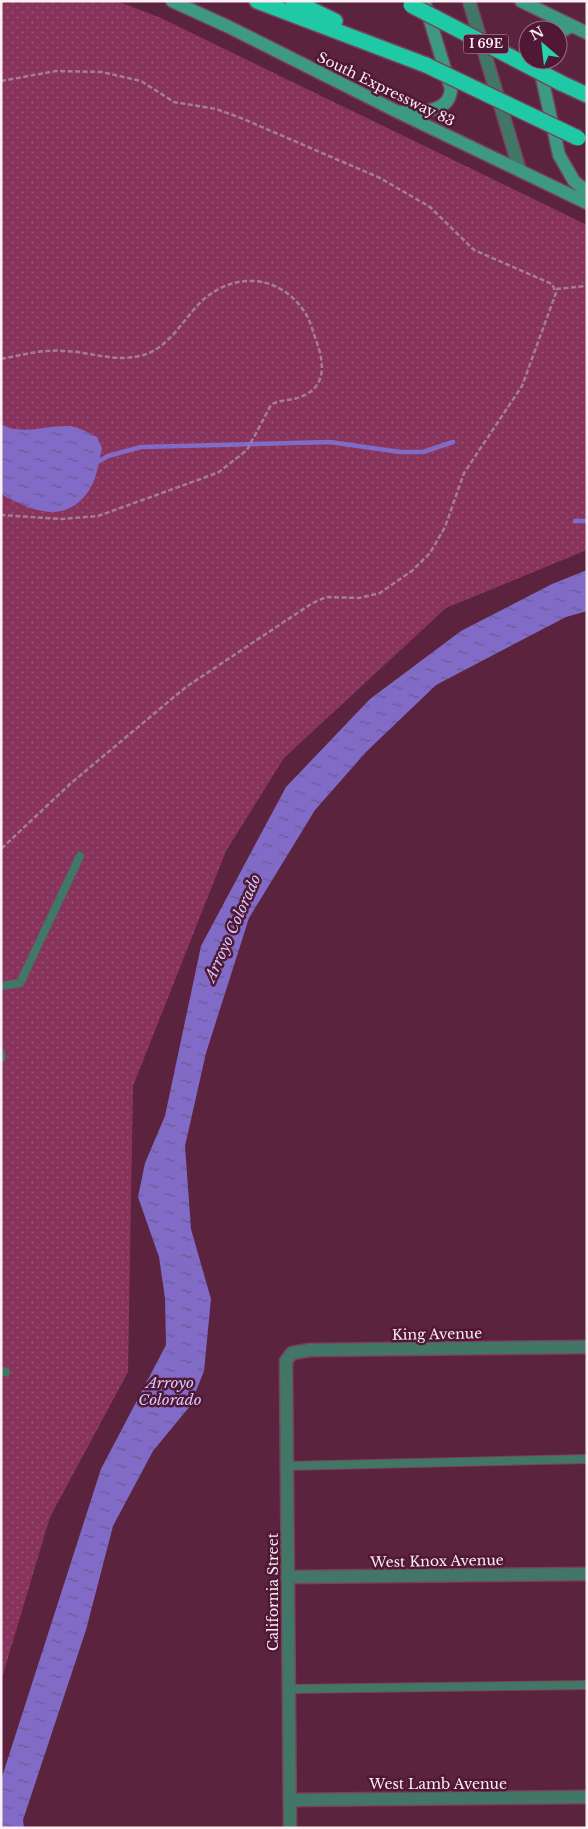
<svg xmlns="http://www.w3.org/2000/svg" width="588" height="1829" font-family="'Libre Baskerville',serif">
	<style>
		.grass { fill: url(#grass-dots) }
		.water { fill: url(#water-ripples) }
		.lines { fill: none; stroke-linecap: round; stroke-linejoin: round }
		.stream { stroke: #816bc7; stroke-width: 4.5 }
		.service-casing { stroke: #76435b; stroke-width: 10 }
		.minor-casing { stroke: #76435b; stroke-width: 15 }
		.tertiary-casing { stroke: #76435b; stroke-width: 15 }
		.secondary-casing { stroke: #76435b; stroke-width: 15 }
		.motorway-casing { stroke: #76435b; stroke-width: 18 }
		.path { stroke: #a47e90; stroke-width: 2.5; stroke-dasharray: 5 2.5; stroke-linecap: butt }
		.service { stroke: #427768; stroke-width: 8 }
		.minor { stroke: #427768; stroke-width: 12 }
		.tertiary { stroke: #427768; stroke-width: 12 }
		.secondary { stroke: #3d9981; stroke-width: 12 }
		.motorway { stroke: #1fc9a5; stroke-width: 15 }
		.motorway-bridge-casing { stroke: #76435b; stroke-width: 18; stroke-linecap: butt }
		.motorway-bridge { stroke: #1fc9a5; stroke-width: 15 }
		.labels { text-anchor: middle; stroke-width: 5; stroke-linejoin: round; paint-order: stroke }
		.shield { fill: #501834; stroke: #c9aeba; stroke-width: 1 }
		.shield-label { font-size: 12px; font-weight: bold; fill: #fdeef4 }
		.street-label { font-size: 14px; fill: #fdeef4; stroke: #501834 }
		.water-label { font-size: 15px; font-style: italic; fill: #d3cafb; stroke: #501834 }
	</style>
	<defs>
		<pattern id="grass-dots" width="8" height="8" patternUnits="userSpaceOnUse" patternTransform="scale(1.25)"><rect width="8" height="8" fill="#87335c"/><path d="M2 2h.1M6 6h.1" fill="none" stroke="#995174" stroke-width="1.8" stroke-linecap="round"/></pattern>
		<pattern id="water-ripples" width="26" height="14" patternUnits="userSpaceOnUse" patternTransform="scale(1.25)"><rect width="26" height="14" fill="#816bc7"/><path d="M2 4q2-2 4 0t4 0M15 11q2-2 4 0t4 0" fill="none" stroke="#695b8e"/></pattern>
	</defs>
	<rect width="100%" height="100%" fill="#5c233e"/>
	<!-- grass -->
	<polygon class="grass" points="1,1 117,1 161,18 587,225 587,550 446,608 284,758 226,851 133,1086 128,1372 50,1517 1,1681"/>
	<!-- water -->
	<g class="water">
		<path d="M1,424C21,436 46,425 68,426C77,426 89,433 97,437L102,448C99,460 97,478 90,489C66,526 32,511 1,494Z"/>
		<polygon points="587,570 587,611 566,617 436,685 366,752 315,810 249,918 206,1053 185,1146 191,1229 211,1299 204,1371 190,1406 153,1451 113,1526 86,1630 23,1820 24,1828 1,1828 1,1780 101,1469 166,1345 165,1298 159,1257 138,1197 145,1163 165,1116 201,946 286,787 370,699 461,631 552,584"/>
	</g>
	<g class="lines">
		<!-- stream -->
		<g class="stream">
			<polyline points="94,464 108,456 141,447 330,442 400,452 423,452 453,442"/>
			<polyline points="575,521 587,521"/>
		</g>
		<defs>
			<g id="service">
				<polyline points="1,986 20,983 80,856"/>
				<polyline points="1,1053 1,1059"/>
				<polyline points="1,1371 6,1372"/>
				<polyline points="287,1466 587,1459"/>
				<polyline points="289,1689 587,1685"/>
			</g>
			<g id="minor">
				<polyline points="288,1577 587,1574"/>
				<polyline points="290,1800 587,1797"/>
				<polyline points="290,1828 286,1361 292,1353 310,1350 587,1347"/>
			</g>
			<polyline id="tertiary" points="469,1 520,171"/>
			<g id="secondary">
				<polyline points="172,1 229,27 398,112 587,203"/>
				<polyline points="521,1 587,33"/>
				<polyline points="558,33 572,26"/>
				<polyline points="538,60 559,155 574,181 587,192"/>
				<path d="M400,112C419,111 450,114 451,89L424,1"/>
			</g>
			<g id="motorway">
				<polyline points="257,1 426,65"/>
				<polyline points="293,1 335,21"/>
				<polyline points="561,83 587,95"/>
			</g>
		</defs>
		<!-- service casing -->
		<use href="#service" class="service-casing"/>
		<!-- minor casing -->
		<use href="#minor" class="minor-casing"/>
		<!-- tertiary casing -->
		<use href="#tertiary" class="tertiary-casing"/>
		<!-- secondary casing -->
		<use href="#secondary" class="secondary-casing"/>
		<!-- motorway casing -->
		<use href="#motorway" class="motorway-casing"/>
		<!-- path -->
		<g class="path">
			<polyline points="1,81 56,71 102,72 141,81 174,102 216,109 241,118 380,178 430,207 474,250 552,284 556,293 522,386 464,473 445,527 430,553 413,570 380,593 359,598 326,597 311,604 186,687 70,784 1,849"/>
			<polyline points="556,289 587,286"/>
			<path d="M1,359C22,355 43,349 65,351C90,352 114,362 140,356C170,349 183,318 204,299C238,270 284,276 307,316C311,323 313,332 316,340C326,367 326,392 293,399C285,401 278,400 271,405L247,450L219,472L209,476L98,516L61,519L1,515"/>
		</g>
		<!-- service -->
		<use href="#service" class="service"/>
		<!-- minor -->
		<use href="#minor" class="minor"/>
		<!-- tertiary -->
		<use href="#tertiary" class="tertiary"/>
		<!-- secondary -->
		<use href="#secondary" class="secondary"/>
		<!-- motorway -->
		<use href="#motorway" class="motorway"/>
		<defs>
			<g id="motorway-bridge">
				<polyline points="411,5 561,83"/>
				<polyline points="426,65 578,138"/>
			</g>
		</defs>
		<!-- motorway-bridge casing -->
		<use href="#motorway-bridge" class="motorway-bridge-casing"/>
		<!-- motorway-bridge -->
		<use href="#motorway-bridge" class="motorway-bridge"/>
	</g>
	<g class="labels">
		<!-- shield labels -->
		<rect class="shield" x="463.5" y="34.5" width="45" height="19" rx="4"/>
		<g class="shield-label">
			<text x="486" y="48">I 69E</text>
		</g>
		<!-- street labels -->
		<g class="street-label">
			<text transform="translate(386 89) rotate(26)" y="5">South Expressway 83</text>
			<text transform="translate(437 1334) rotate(-1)" y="5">King Avenue</text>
			<text transform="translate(437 1561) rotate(-1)" y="5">West Knox Avenue</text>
			<text transform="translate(273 1592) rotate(-90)" y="5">California Street</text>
			<text x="438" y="1789">West Lamb Avenue</text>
		</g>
		<!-- water labels -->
		<g class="water-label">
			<text transform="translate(233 928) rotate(-66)" y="5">Arroyo Colorado</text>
			<text x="170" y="1388">Arroyo<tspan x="170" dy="17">Colorado</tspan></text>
		</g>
	</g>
	<!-- border -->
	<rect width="588" height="1829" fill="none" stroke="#fdeef4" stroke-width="5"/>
	<!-- north arrow -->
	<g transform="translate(543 45) rotate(332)"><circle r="24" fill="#501834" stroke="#956e81"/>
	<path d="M0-4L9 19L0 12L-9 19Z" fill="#24d5ae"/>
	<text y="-8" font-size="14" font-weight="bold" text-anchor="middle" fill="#fdeef4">N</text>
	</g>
</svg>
